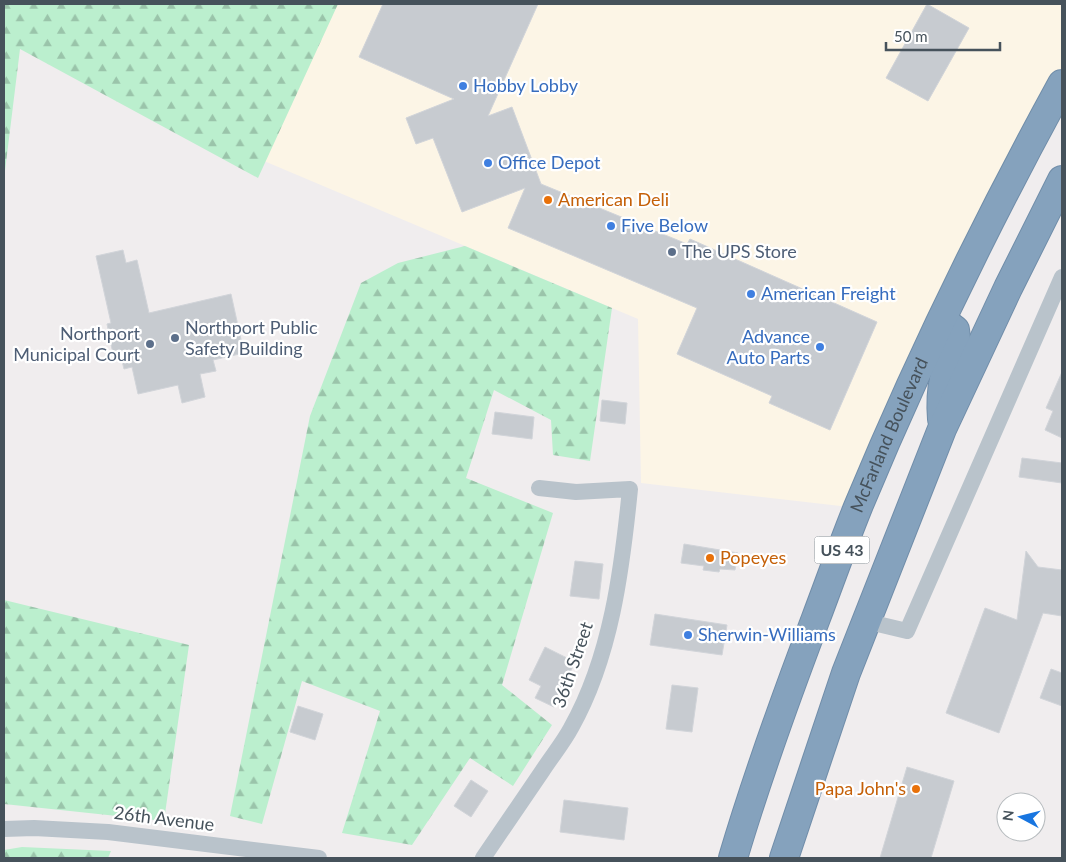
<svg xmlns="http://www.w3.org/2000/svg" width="1066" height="862" font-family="Lato,sans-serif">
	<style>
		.commercial { fill: #fcf5e6 }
		.forest { fill: url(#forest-firs) }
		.building { fill: #c7cbd0; stroke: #d1d4d9 }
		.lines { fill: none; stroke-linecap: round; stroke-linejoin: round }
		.highway-casing { stroke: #708da9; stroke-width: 30 }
		.street { stroke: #b9c3cb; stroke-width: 16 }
		.highway { stroke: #85a2bd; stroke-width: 28 }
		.shop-dot { fill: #3f7fe0; stroke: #fff; stroke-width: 2 }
		.food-dot { fill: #e8710a; stroke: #fff; stroke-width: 2 }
		.service-dot { fill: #5c6f8a; stroke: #fff; stroke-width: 2 }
		.labels { text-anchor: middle; stroke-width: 4.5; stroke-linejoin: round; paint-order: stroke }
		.shield { fill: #fff; stroke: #7e868c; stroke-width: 1 }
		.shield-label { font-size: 16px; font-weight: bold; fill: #46525b }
		.shop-label { font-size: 18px; fill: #366cbe; stroke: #fff; text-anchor: start }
		.food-label { font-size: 18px; fill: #c56008; stroke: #fff; text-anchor: start }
		.service-label { font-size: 18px; fill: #4e5e75; stroke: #fff; text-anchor: start }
		.street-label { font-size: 18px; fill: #46525b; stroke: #fff }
	</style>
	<defs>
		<pattern id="forest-firs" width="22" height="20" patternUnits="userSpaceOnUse" patternTransform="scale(1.25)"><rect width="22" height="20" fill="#bbefce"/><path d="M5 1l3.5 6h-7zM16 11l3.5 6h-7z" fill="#9ac4aa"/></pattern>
	</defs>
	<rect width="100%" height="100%" fill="#f0edee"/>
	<!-- commercial -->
	<polygon class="commercial" points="309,4 1062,4 1062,84 858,508 641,483 638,319 238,150"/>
	<!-- forest -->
	<g class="forest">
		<polygon points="4,4 338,4 258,178 20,49 4,179"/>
		<polygon points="465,246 612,308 590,461 553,455 551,420 494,390 466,478 553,513 502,685 552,725 513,786 470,758 412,845 342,833 380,711 302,681 262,824 230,816 310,416 361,283 398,263"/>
		<polygon points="4,600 189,645 164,821 4,804"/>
		<polygon points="22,847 111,851 108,858 4,858 4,850"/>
	</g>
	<!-- building -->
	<g class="building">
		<polygon points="383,4 538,4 488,116 512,107 541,184 687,244 690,239 877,322 830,430 769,403 772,396 677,354 697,308 508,228 525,188 462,212 433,138 416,144 406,118 454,99 359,57"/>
		<polygon points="927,4 969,28 928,101 886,78"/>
		<polygon points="123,250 126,263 137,260 149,313 231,294 244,353 213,360 216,371 200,374 205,397 182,403 178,385 138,394 132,367 124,369 120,353 113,354 107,324 111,323 96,256"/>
		<polygon points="1062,372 1062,438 1045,430 1053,411 1046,408"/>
		<polygon points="602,400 627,403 625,424 600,421"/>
		<polygon points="495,412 534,417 532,439 492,434"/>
		<polygon points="1022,458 1062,463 1062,483 1019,477"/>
		<polygon points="684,544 738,553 735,570 720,569 719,572 703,570 704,566 681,563"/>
		<polygon points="1026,551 1038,567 1062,570 1062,616 1043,613 999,733 946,713 985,608 1017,620"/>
		<polygon points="575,561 603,564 599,599 570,596"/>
		<polygon points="655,614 727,625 722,655 650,645"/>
		<polygon points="545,647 575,662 554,707 535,698 541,686 529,680"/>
		<polygon points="1051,669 1062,673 1062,706 1040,698"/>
		<polygon points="672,685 698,688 692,732 666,729"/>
		<polygon points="298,706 323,714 315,740 290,732"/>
		<polygon points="907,767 954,781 931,858 880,858"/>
		<polygon points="471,780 488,791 471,817 454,806"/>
		<polygon points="564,800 628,808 624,840 560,832"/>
	</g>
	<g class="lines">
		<defs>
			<g id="highway">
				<path d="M942,320L955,330C959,353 949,359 944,379C941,392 941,406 942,419"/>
				<path id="s1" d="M733,858C757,777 786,697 816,618C830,581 843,544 858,507C918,362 987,221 1062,84"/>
				<polyline points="784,858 846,673 942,429 1008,288 1062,180"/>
			</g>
		</defs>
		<!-- highway casing -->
		<use href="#highway" class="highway-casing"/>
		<!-- street -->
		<g class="street">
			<polyline points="865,621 907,631 1062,277"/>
			<polyline points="4,829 34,828 108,832 319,858"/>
			<path d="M483,858C503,829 523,799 543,770C552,756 563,743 571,728C611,657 622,570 630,489L576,492L539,488"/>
		</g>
		<!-- highway -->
		<use href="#highway" class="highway"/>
	</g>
	<!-- markers -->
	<g class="shop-dot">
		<circle cx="463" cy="86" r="5"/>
		<circle cx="488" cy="163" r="5"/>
		<circle cx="611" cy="226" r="5"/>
		<circle cx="751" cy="294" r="5"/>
		<circle cx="820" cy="347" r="5"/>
		<circle cx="688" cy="635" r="5"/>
	</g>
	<g class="food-dot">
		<circle cx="548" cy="200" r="5"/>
		<circle cx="710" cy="558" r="5"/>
		<circle cx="916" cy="789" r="5"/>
	</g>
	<g class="service-dot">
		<circle cx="672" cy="252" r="5"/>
		<circle cx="175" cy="338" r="5"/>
		<circle cx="150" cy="344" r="5"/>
	</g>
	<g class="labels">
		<!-- shield labels -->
		<rect class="shield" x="814.5" y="536.5" width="55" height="27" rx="4"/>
		<g class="shield-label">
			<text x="842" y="556">US 43</text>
		</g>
		<!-- shop labels -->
		<g class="shop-label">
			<text x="473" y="92">Hobby Lobby</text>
			<text x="498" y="169">Office Depot</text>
			<text x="621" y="232">Five Below</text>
			<text x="761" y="300">American Freight</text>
			<text x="810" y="343" text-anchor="end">Advance<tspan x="810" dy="21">Auto Parts</tspan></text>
			<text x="698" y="641">Sherwin-Williams</text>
		</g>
		<!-- food labels -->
		<g class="food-label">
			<text x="558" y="206">American Deli</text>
			<text x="720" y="564">Popeyes</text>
			<text x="906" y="795" text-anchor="end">Papa John's</text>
		</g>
		<!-- service labels -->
		<g class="service-label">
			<text x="682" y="258">The UPS Store</text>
			<text x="185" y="334">Northport Public<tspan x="185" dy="21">Safety Building</tspan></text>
			<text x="140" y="340" text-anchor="end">Northport<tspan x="140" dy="21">Municipal Court</tspan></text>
		</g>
		<!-- street labels -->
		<g class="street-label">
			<text dy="6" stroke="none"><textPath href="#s1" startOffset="451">McFarland Boulevard</textPath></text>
			<text transform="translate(573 665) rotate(-71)" y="6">36th Street</text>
			<text transform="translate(164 819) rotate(7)" y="6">26th Avenue</text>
		</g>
	</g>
	<!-- border -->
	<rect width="1066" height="862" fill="none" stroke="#46525b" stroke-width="10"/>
	<!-- north arrow -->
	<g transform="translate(1021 817) rotate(277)"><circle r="24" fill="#ffffff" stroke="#b5babd"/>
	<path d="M0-4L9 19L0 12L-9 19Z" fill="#1875e0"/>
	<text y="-8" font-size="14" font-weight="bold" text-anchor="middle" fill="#46525b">N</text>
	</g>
	<!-- scale -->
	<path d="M886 42v8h114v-8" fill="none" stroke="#46525b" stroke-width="2.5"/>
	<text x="894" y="42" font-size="15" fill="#46525b" stroke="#ffffff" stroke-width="4" paint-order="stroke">50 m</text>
</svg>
